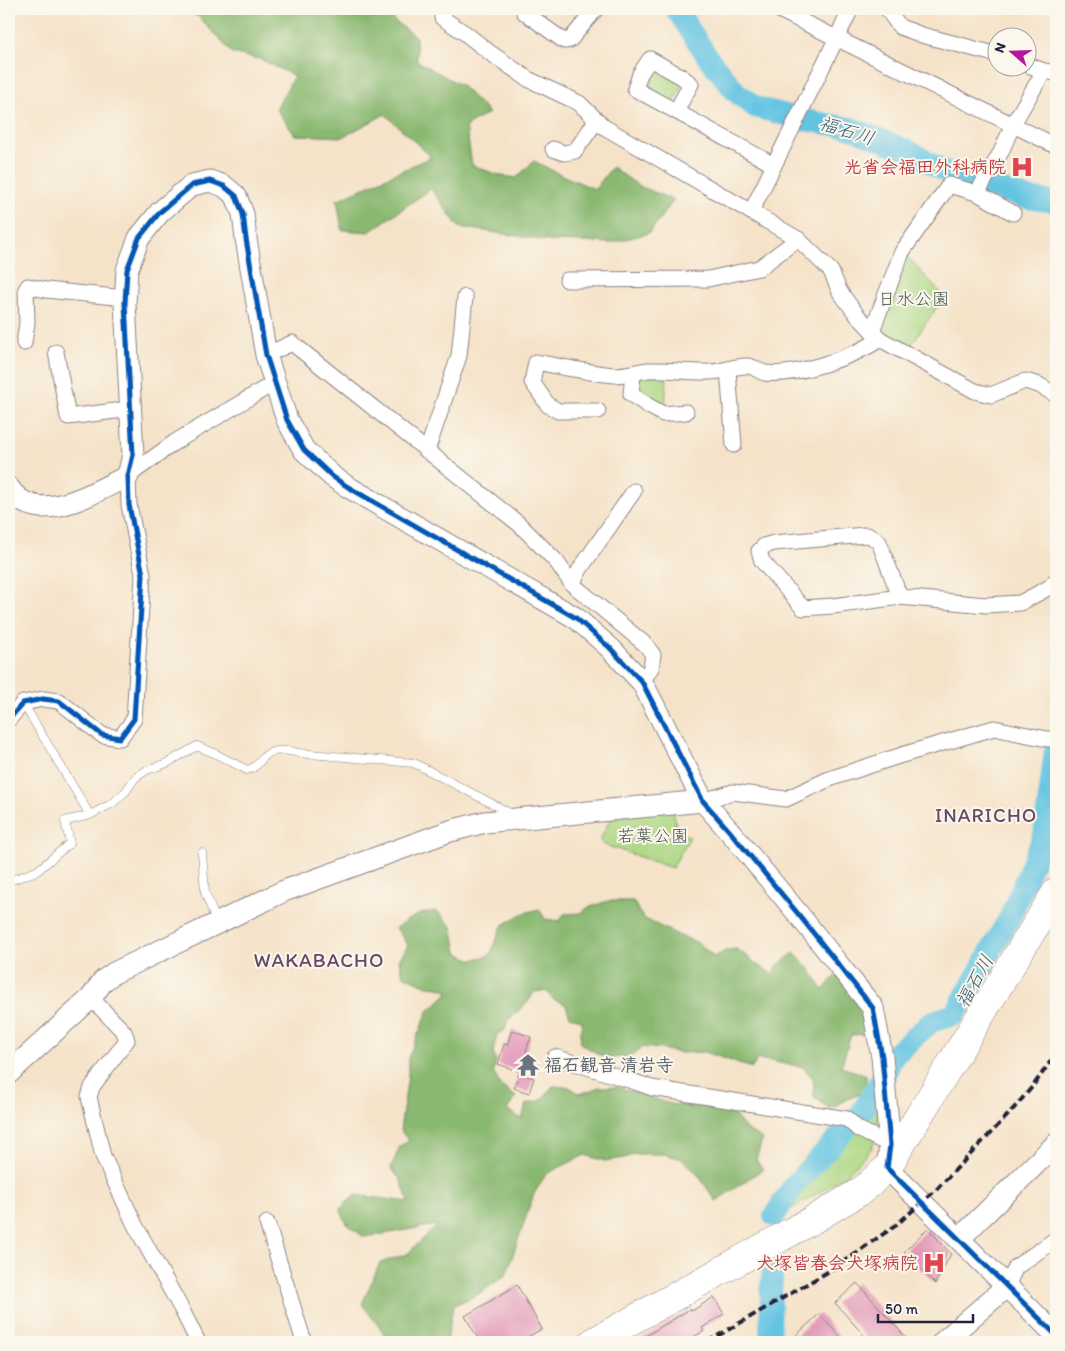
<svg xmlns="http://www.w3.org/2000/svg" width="1065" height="1351" font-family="Itim,'Klee One',sans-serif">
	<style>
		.green { fill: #acd782; stroke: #677c5e }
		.forest { fill: #89b870; stroke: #566d56 }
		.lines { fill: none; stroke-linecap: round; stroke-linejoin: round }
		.river { stroke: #64c4e2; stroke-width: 22 }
		.building { fill: #e298b8 }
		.lane-casing { stroke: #8c8282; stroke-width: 9 }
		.street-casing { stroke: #8c8282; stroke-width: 17 }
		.secondary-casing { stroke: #8c8282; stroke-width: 23 }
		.highway-casing { stroke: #8c8282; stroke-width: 29 }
		.lane { stroke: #fff; stroke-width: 8 }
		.street { stroke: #fff; stroke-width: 15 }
		.secondary { stroke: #fff; stroke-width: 21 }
		.highway { stroke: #fff; stroke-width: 28 }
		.rail { stroke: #22223b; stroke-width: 4; stroke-dasharray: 8 4; stroke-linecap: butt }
		.cycleway-casing { stroke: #fbf7ec; stroke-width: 8 }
		.cycleway { stroke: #0057b8; stroke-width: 5 }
		.labels { text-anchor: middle; stroke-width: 4; stroke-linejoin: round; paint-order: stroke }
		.health-label { font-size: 18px; font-weight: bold; fill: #be3a42; stroke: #fbf7ec; text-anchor: end }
		.park-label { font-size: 18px; fill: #4b5850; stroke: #fbf7ec }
		.worship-label { font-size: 18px; font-weight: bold; fill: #5b616d; stroke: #fbf7ec; text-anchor: start }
		.water-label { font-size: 19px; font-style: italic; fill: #395b75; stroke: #fbf7ec }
		.quarter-label { font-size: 20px; letter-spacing: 1px; fill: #654b67; stroke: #fbf7ec }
	</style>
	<rect width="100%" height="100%" fill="#fbf7ec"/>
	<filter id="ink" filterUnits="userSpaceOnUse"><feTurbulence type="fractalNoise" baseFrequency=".02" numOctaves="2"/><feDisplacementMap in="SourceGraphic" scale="10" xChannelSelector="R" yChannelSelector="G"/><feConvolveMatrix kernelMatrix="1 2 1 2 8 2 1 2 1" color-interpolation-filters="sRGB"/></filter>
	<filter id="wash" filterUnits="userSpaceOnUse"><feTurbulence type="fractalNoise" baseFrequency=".0096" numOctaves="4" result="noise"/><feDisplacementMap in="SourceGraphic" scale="20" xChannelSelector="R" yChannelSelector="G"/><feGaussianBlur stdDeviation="1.12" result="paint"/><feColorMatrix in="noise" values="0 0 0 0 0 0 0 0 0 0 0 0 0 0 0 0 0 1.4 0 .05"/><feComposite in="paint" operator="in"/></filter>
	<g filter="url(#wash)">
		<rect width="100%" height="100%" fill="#f5e3c9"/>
		<!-- green -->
		<g class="green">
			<polygon points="656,66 684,82 673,104 639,87 649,68"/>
			<polygon points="906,255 944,297 911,345 877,326"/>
			<polygon points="639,375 667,376 665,408 637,392"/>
			<polygon points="673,807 677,831 690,837 672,868 602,844 600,840 610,819"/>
			<polygon points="875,1103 878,1107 878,1133 872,1148 848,1173 825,1189 778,1217 777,1212"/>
		</g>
		<!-- forest -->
		<g class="forest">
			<polygon points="184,9 396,9 393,20 416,37 417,61 462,86 489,113 466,126 472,165 498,175 516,178 534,161 559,174 595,189 612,167 639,186 674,200 649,233 611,243 549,241 459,227 431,189 369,232 342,230 337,200 431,157 385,114 343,137 295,135 276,109 294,76 262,60 232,53 199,17"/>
			<path d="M608,901H633L643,918L676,934L698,943L714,957L727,950L737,949L758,965L772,974L778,965L794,953L810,969L823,990L836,975L868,1009L867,1034L851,1035L841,1067L866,1075V1092L847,1099L830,1109L814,1097L813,1078L803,1067L758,1059L752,1068L705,1052L680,1053L661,1049L642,1047L633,1056L611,1058L598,1054L580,1043L582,1021L570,1016L565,1004L553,999L545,991L534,992L528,1002L507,1021L505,1030L497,1034L493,1052L496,1061L493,1072L501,1086L516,1097L507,1110L522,1119L526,1104L540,1101L553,1086L569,1087L580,1094L599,1087H618L671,1104L719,1109L735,1116L746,1129L762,1139L756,1160L763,1169L716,1201L698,1175L682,1159L664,1154H635L625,1158L605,1161L585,1155L546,1174L534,1194L506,1275L477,1295L454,1305L451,1316L447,1342H388L383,1332L362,1304L380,1263L407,1254L438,1225C413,1228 389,1234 364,1237L347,1224L340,1209L355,1195L409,1202L400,1179L391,1168L400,1146L409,1141L400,1130L408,1076V1058L428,1011L446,995L448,991L438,987L427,986L403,975L399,960L408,945L396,928C410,918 419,912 437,911L452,926L457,952L472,960L490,955L502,926L521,914L539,909L545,919L560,921L564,914L580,913L589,907Z"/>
		</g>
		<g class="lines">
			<!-- river -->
			<g class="river">
				<polyline points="676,9 709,59 736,92 755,107 805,120 851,128 909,151 951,175 1027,198 1056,202"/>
				<polyline points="774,1216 794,1185 861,1113 887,1070 894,1055 931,1022 955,1014 1010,917 1044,835 1056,743"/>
				<polyline points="770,1342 771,1291 773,1266"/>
			</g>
		</g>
		<g id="blocks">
			<!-- building -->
			<g class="building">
				<polygon points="512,1030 531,1037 526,1051 527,1052 521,1072 498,1064 504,1044 507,1045"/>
				<polygon points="519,1073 534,1078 529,1093 514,1088"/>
				<polygon points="928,1228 951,1254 935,1284 904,1252"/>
				<polygon points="857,1283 910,1342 870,1342 835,1303"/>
				<polygon points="517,1285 542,1329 519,1342 480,1342 465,1316"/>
				<polygon points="714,1297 724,1314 702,1328 704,1331 685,1342 636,1342 690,1309 692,1311"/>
				<polygon points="819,1314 845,1342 789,1342"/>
			</g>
		</g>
	</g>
	<g filter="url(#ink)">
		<use href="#blocks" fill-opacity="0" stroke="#8c8282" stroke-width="1"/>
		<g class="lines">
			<defs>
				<g id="lane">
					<polyline points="23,703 90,815"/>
					<polyline points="202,853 205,892 216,921"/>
					<path d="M9,881L37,871L70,843L65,821L90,815L113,803L126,791L135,778L147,770L167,763L197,746L214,753L247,770C258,767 258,762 266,755C274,749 289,750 298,753L414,763L512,814"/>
				</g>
				<g id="street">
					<polyline points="777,9 1056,146"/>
					<polyline points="889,9 889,12 900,27 922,35 998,55"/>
					<polyline points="524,12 564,41 570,40 596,9"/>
					<polyline points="442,18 465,33 489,52 528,79 579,103 604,127 798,239 831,271 840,292 857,315 880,339 975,391 991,395 1025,381 1039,385 1056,395"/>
					<polyline points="1028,65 1044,71 1056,73"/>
					<polyline points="676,111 691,84 682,77 650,59 640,74 635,89 774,165"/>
					<polyline points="553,149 564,153 575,151 597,120"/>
					<polyline points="977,193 1001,152 1013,124 1044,71"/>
					<polyline points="751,212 851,9"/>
					<polyline points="567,280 708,279 759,268 798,239"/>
					<polyline points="872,331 902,252 949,185 977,193 1013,213"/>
					<polyline points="24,343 27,323 26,289 28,286 46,290 125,298"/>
					<polyline points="56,352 68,417 131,409"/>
					<polyline points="266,355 292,343 519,524 556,561 572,584 646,645 653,655 651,668 642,682"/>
					<polyline points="728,370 734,445"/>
					<polyline points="633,373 631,394 647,405 663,414 686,412"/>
					<path d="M598,411H558L548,405L532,382L536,362C562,367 589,373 615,375C626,375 638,371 649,370C670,369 690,373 710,372C722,372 736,365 748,366C754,366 759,372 765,373C795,377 856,356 880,339"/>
					<polyline points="427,451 459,356 465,297"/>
					<polygon points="865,535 871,536 879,542 900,597 833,606 803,608 762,561 759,551 764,546 774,543"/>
					<polyline points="572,584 580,569 634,491"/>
					<polyline points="900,597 986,605 1020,603 1050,587 1056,580"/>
					<polyline points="9,719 23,703 43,699 59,701 102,735 120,738 134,719 143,575 129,505 128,476 175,442 274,383"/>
					<polyline points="703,801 733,792 786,799 829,779 902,755 994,728 1047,739 1056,739"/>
					<polyline points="91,998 124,1032 127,1040 92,1087 89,1097 103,1156 135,1225 182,1310 198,1342"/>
					<polyline points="555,1057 629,1080 652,1088 847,1119 858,1129 890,1145"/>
					<polyline points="267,1223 304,1342"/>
					<polyline points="1007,1286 1016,1267 1056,1239"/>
				</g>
				<g id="secondary">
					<path d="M9,488C37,530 95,491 128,476L133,455L125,303L127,270L139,238L160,212L192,185L210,181L224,186L236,196L243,214L246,239L266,355L287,420L304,450L333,477L348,487L576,618L610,648L642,682L703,801L732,834L799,915L873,1008L882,1057L890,1145L887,1168L1056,1335"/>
					<polyline points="9,1073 91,998 103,981 114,973 284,891 450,831 485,822 703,801"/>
					<polyline points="960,1238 1056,1144"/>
					<polyline points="943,1342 1007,1286"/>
				</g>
				<polyline id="highway" points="593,1342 816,1218 861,1191 887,1168 1056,892"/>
			</defs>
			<!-- lane casing -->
			<use href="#lane" class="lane-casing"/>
			<!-- street casing -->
			<use href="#street" class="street-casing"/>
			<!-- secondary casing -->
			<use href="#secondary" class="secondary-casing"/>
			<!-- highway casing -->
			<use href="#highway" class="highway-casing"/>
			<!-- lane -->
			<use href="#lane" class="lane"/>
			<!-- street -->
			<use href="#street" class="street"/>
			<!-- secondary -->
			<use href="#secondary" class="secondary"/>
			<!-- highway -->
			<use href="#highway" class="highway"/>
			<!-- rail -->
			<polyline class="rail" points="707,1342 831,1270 895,1226 937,1189 1008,1115 1033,1086 1056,1054"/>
			<defs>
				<polyline id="cycleway" points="9,719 23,703 43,699 59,701 102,735 120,738 134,719 143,575 129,505 128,476 133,455 125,303 127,270 139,238 160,212 192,185 210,181 224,186 236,196 243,214 246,239 266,355 287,420 304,450 333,477 348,487 576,618 610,648 642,682 703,801 732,834 799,915 873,1008 882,1057 890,1145 887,1168 1056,1335"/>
			</defs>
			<!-- cycleway casing -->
			<use href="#cycleway" class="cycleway-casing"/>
			<!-- cycleway -->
			<use href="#cycleway" class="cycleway"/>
		</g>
	</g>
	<!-- icons -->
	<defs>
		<symbol id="hospital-bare" viewBox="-9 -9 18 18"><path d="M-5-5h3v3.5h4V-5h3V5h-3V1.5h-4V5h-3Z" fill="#e0444e" stroke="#fbf7ec" stroke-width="2.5" paint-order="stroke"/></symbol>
		<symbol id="temple-bare" viewBox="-9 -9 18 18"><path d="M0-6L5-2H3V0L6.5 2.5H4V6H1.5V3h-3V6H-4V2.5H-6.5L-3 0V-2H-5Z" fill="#6b7280" stroke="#fbf7ec" stroke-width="2.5" paint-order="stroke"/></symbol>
	</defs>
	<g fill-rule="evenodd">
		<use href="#hospital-bare" x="1006" y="151" width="32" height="32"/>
		<use href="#temple-bare" x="512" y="1049" width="32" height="32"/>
		<use href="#hospital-bare" x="918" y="1247" width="32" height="32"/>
	</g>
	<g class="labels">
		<!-- health labels -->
		<g class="health-label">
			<text x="1006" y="173">光省会福田外科病院</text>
			<text x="918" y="1269">犬塚皆春会犬塚病院</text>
		</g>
		<!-- park labels -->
		<g class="park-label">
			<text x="914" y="305">日水公園</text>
			<text x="653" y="842">若葉公園</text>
		</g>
		<!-- worship labels -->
		<g class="worship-label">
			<text x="544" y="1071">福石観音 清岩寺</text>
		</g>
		<!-- water labels -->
		<g class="water-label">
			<text transform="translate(847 130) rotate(17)" y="7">福石川</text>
			<text transform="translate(974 981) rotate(-61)" y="7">福石川</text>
		</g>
		<!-- quarter labels -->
		<g class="quarter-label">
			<text x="986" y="822">INARICHO</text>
			<text x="319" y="967">WAKABACHO</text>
		</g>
	</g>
	<!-- margin -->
	<rect width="1065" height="1351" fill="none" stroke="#fbf7ec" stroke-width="30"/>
	<!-- north arrow -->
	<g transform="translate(1012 52) rotate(290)"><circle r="24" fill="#fbf7ec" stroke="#a4a2a5"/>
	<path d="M0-4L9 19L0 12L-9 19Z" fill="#b5179e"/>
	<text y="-8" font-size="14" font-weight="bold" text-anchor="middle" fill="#22223b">N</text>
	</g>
	<!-- scale -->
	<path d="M878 1314v8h95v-8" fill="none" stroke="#22223b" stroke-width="2.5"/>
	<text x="885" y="1314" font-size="15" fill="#22223b" stroke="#fbf7ec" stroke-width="4" paint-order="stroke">50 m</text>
</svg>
